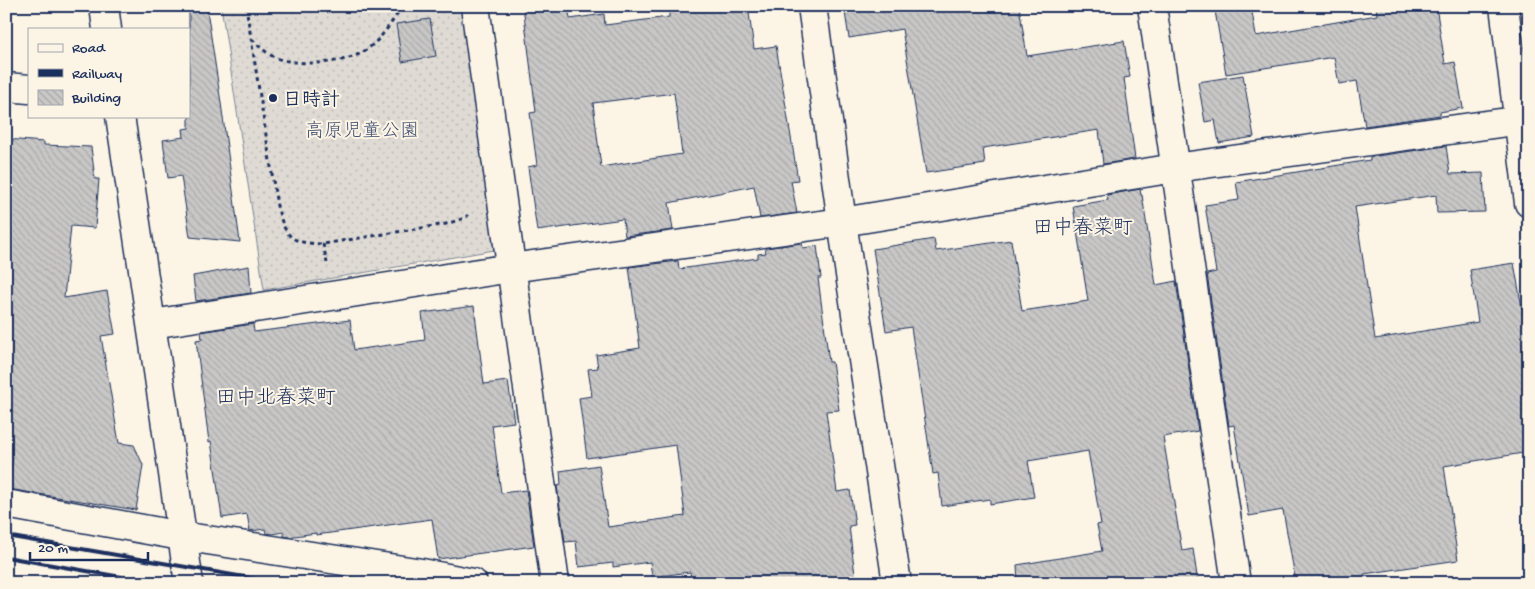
<svg xmlns="http://www.w3.org/2000/svg" width="1535" height="589" font-family="'Gochi Hand','Klee One',sans-serif">
	<style>
		.grass { fill: url(#grass-dots); stroke: #7d8599 }
		.building { fill: url(#building-back-hatch); stroke: #1b2f5e; fill-rule: evenodd }
		.lines { fill: none; stroke-linecap: round; stroke-linejoin: round }
		.minor-casing { stroke: #1b2f5e; stroke-width: 31 }
		.path { stroke: #1b2f5e; stroke-width: 3; stroke-dasharray: 4 4; stroke-linecap: butt }
		.minor { stroke: #fcf5e5; stroke-width: 28 }
		.rail { stroke: #1b2f5e; stroke-width: 4 }
		.poi-dot { fill: #1b2f5e; stroke: #fcf5e5; stroke-width: 2 }
		.labels { text-anchor: middle; stroke-width: 4; stroke-linejoin: round; paint-order: stroke }
		.poi-label { font-size: 19px; font-weight: bold; fill: #1b2f5e; stroke: #fcf5e5; text-anchor: start }
		.park-label { font-size: 19px; fill: #425176; stroke: #fcf5e5 }
		.neighbourhood-label { font-size: 20px; fill: #1b2f5e; stroke: #fcf5e5 }
	</style>
	<defs>
		<pattern id="grass-dots" width="8" height="8" patternUnits="userSpaceOnUse" patternTransform="scale(1.25)"><rect width="8" height="8" fill="#dfdbd4"/><path d="M2 2h.1M6 6h.1" fill="none" stroke="#bfbcb8" stroke-width="1.8" stroke-linecap="round"/></pattern>
		<pattern id="building-back-hatch" width="6" height="6" patternUnits="userSpaceOnUse" patternTransform="scale(1.25)"><rect width="6" height="6" fill="#c8c7c6"/><path d="M-1 5l2 2M0 0l6 6M5-1l2 2" fill="none" stroke="#ababac"/></pattern>
	</defs>
	<rect width="100%" height="100%" fill="#fcf5e5"/>
	<filter id="ink" filterUnits="userSpaceOnUse"><feTurbulence type="fractalNoise" baseFrequency=".02" numOctaves="2"/><feDisplacementMap in="SourceGraphic" scale="10" xChannelSelector="R" yChannelSelector="G"/><feConvolveMatrix kernelMatrix="1 2 1 2 8 2 1 2 1" color-interpolation-filters="sRGB"/></filter>
	<g filter="url(#ink)">
		<!-- grass -->
		<polygon class="grass" points="221,6 466,6 500,249 264,290"/>
		<!-- building -->
		<g class="building">
			<path d="M523,6H568L570,19L604,14L605,25L669,17V10L698,6H748L754,49L776,46L798,180L791,181L797,213L760,218L754,186L669,203L673,230L625,236L623,219L537,231L528,167L537,165L530,113L536,112ZM674,93L682,154L601,167L593,103Z"/>
			<polygon points="844,6 1019,6 1027,56 1124,41 1130,77 1124,78 1135,159 1103,164 1099,130 983,148 985,164 926,173 902,29 849,38"/>
			<polygon points="1222,6 1251,6 1256,36 1377,15 1376,6 1436,6 1445,64 1455,62 1463,108 1440,112 1440,115 1365,126 1357,81 1339,84 1334,57 1226,74 1215,11 1222,10"/>
			<polygon points="207,10 221,103 240,242 190,237 181,176 168,178 163,140 184,137 183,129 189,128 189,11"/>
			<polygon points="430,19 436,56 402,62 396,24"/>
			<polygon points="1243,75 1254,137 1219,143 1215,120 1205,122 1198,82"/>
			<polygon points="6,139 44,142 44,145 91,147 95,179 99,179 95,228 71,226 64,298 107,291 115,334 101,336 119,443 134,445 143,465 136,510 8,489 13,457 6,457"/>
			<polygon points="1446,146 1450,174 1483,173 1485,212 1437,213 1436,195 1355,207 1375,339 1478,322 1470,270 1514,263 1529,347 1529,452 1444,466 1458,560 1364,574 1366,583 1296,583 1283,510 1249,516 1234,425 1229,426 1207,274 1216,272 1205,205 1239,200 1236,182 1370,160 1370,157"/>
			<polygon points="1140,189 1141,195 1142,195 1156,285 1176,281 1198,431 1163,437 1182,551 1193,549 1198,583 1018,583 1017,565 1102,551 1097,525 1101,524 1088,451 1028,461 1034,497 990,504 990,499 942,506 938,473 933,474 911,327 886,331 873,249 934,239 936,251 1011,240 1022,311 1088,301 1073,206 1108,200 1107,195"/>
			<polygon points="802,243 803,248 817,246 821,278 818,278 829,362 832,362 839,410 826,411 837,492 850,490 855,525 849,526 856,583 692,583 690,572 652,577 650,562 613,567 613,563 579,567 576,541 565,542 557,486 561,485 560,471 599,465 608,527 685,516 676,445 587,458 579,398 592,396 588,369 598,368 596,355 640,348 629,267 678,261 679,269 758,258 758,254 766,253 765,248"/>
			<polygon points="249,266 251,293 196,301 193,276"/>
			<polygon points="474,306 484,384 508,381 514,422 492,425 501,493 526,490 534,546 438,559 432,519 316,535 316,533 288,537 284,536 284,532 272,534 266,533 265,529 250,531 247,514 222,518 211,441 209,442 196,340 202,339 201,332 253,324 254,332 350,320 354,350 425,340 422,313"/>
		</g>
		<g class="lines">
			<defs>
				<g id="minor">
					<polyline points="104,6 107,29"/>
					<polyline points="475,6 555,583"/>
					<polyline points="812,6 842,222 897,583"/>
					<polyline points="1152,6 1236,583"/>
					<polyline points="1504,6 1529,203"/>
					<polyline points="6,87 29,89"/>
					<path d="M120,116C144,272 166,427 189,583"/>
					<polyline points="152,324 511,268 842,222 1175,168 1529,119"/>
					<polyline points="6,504 181,536 422,573 473,583"/>
				</g>
			</defs>
			<!-- minor casing -->
			<use href="#minor" class="minor-casing"/>
			<!-- path -->
			<g class="path">
				<path d="M246,6L277,206C286,238 290,243 323,244L446,224L465,218L468,215"/>
				<path d="M252,39C259,46 267,54 276,58C300,66 345,65 366,50C382,39 392,21 403,6"/>
				<polyline points="323,244 327,263"/>
			</g>
			<!-- minor -->
			<use href="#minor" class="minor"/>
			<!-- rail -->
			<g class="rail">
				<polyline points="6,536 279,583"/>
				<polyline points="6,557 156,583"/>
			</g>
		</g>
	</g>
	<!-- markers -->
	<circle class="poi-dot" cx="273" cy="98" r="5"/>
	<g class="labels">
		<!-- poi labels -->
		<g class="poi-label">
			<text x="283" y="105">日時計</text>
		</g>
		<!-- park labels -->
		<g class="park-label">
			<text x="362" y="136">高原児童公園</text>
		</g>
		<!-- neighbourhood labels -->
		<g class="neighbourhood-label">
			<text x="1083" y="233">田中春菜町</text>
			<text x="276" y="403">田中北春菜町</text>
		</g>
	</g>
	<!-- margin -->
	<rect width="1535" height="589" fill="none" stroke="#fcf5e5" stroke-width="25"/>
	<rect x="12" y="12" width="1510" height="564" fill="none" stroke="#1b2f5e" stroke-width="2" filter="url(#ink)"/>
	<!-- legend -->
	<rect x="28" y="28" width="162" height="90" fill="#fcf5e5" stroke="#a2a6af"/>
	<rect x="38" y="44" width="25" height="8" fill="#fcf5e5" stroke="#a2a6af"/>
	<text x="72" y="52" font-size="15" fill="#1b2f5e">Road</text>
	<rect x="38" y="69" width="25" height="8" fill="#1b2f5e" stroke="#a2a6af"/>
	<text x="72" y="78" font-size="15" fill="#1b2f5e">Railway</text>
	<rect x="38" y="90" width="25" height="15" fill="url(#building-back-hatch)" stroke="#a2a6af"/>
	<text x="72" y="102" font-size="15" fill="#1b2f5e">Building</text>
	<!-- scale -->
	<path d="M30 552v8h118v-8" fill="none" stroke="#1b2f5e" stroke-width="2.5"/>
	<text x="38" y="552" font-size="15" fill="#1b2f5e" stroke="#fcf5e5" stroke-width="4" paint-order="stroke">20 m</text>
</svg>
